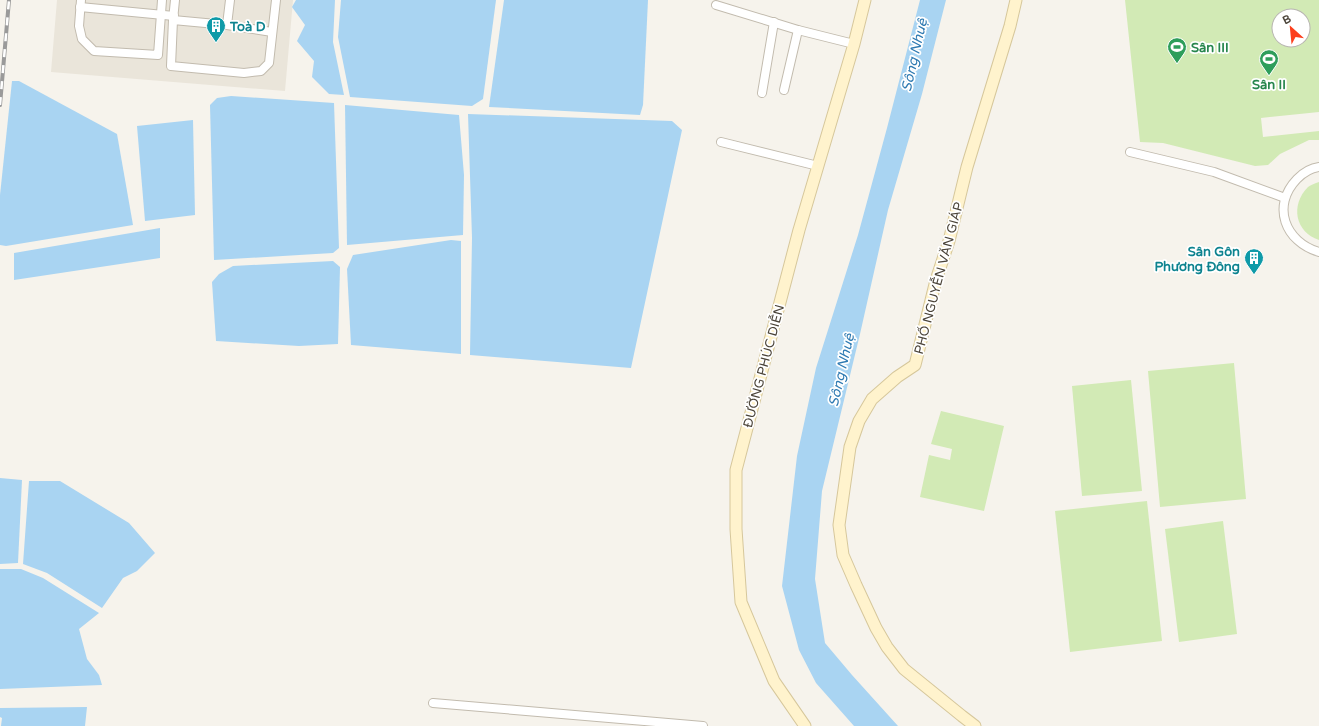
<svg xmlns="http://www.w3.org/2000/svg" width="1319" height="726" font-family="'Varela Round',sans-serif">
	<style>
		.residential { fill: #eae5da }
		.green { fill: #d2eab5; fill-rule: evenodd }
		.water { fill: #a9d4f2 }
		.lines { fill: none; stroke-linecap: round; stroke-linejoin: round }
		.street-casing { stroke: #c2bbae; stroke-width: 10 }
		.secondary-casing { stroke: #d6c79b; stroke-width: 13 }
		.street { stroke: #fff; stroke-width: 8 }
		.secondary { stroke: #fff3cd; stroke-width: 11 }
		.rail-casing { stroke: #9a9a9a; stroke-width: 4 }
		.rail { stroke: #fff; stroke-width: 2.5; stroke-dasharray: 8; stroke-linecap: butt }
		.labels { text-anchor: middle; stroke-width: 3.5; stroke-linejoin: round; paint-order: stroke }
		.culture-label { font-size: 13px; font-weight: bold; fill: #0d838f; stroke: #fff; text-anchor: start }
		.leisure-label { font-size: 13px; font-weight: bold; fill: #27864d; stroke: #fff; text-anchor: start }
		.street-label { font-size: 13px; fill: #4b4439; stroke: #fff }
		.water-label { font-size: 14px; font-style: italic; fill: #2e7ab2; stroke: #fff }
	</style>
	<rect width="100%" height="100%" fill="#f6f3ec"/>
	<!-- residential -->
	<polygon class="residential" points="57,0 293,0 285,91 51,72"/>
	<!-- green -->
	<g class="green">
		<path d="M1125,0H1319V112L1261,118L1263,137L1319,131V140H1309L1280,154L1268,165L1255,166L1163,143L1140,142ZM1279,16H1303V40H1279Z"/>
		<path d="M1319,182V240C1295,232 1290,205 1308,187C1311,185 1315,183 1319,182Z"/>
		<polygon points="1234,363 1246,499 1160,507 1148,371"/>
		<polygon points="1131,380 1142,491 1082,496 1072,386"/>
		<polygon points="941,411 1004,426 984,511 920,497 929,455 950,460 952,449 931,444"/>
		<polygon points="1147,501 1162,641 1070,652 1055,511"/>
		<polygon points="1223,521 1237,634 1179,642 1165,529"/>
	</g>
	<!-- water -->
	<g class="water">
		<polygon points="296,0 335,0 333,42 344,95 329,94 312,77 314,61 297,41 305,25 292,7"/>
		<polygon points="341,0 496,0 483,99 472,106 350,97 338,37"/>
		<polygon points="504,0 648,0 643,105 640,115 489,107"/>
		<polygon points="920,0 946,0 922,94 888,210 860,334 822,491 815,579 825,643 852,675 898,726 854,726 816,683 799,650 782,586 797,456 816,368 858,235 887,128"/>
		<polygon points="12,81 19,81 117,134 133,225 6,246 0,245 0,195"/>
		<polygon points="231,96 334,103 339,248 333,253 214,260 210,105 217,98"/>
		<polygon points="345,105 459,115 464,175 463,235 347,245"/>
		<polygon points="468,114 672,121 682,130 631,368 470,355 472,238"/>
		<polygon points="193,120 195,215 145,221 137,126"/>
		<polygon points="160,228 160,258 14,280 14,253"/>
		<polygon points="451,240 461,241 461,354 351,345 347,269 353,255"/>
		<polygon points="333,261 340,267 338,344 299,346 216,341 212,282 219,274 233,266"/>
		<polygon points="0,478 22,480 18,563 0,564"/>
		<polygon points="29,481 60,481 129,523 155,553 137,571 123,578 102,608 47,573 23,564"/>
		<polygon points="0,569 21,569 43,578 99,613 79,629 87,659 99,675 102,685 0,689"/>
		<polygon points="87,707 85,726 1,726 2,718 0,717 0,708"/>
	</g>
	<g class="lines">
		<defs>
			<g id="street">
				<polyline points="81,0 79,26 82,39 94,51 158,55 162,0"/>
				<polyline points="716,5 798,30 854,44"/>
				<polyline points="80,7 174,16"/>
				<polyline points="173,20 175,0"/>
				<polyline points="227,25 230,0"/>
				<polyline points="272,32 227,25 173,20 171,66 244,73 261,71 269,63 276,0"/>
				<polyline points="784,90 798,30"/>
				<polyline points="762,93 774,22"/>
				<polyline points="721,142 818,166"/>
				<polyline points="1130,152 1214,172 1285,198"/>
				<path d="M1319,167C1311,168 1303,173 1297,179C1271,206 1285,242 1319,252"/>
				<polyline points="433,703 703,726"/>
			</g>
			<g id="secondary">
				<polyline points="805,726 774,681 741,602 736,529 736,470 799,230 854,44 865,0"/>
				<polyline points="975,726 962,716 904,669 887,647 876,628 856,585 843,555 839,525 850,447 859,421 872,399 897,377 915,365 936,280 949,241 967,167 1010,26 1016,0"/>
			</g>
		</defs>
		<!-- street casing -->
		<use href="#street" class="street-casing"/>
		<!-- secondary casing -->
		<use href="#secondary" class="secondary-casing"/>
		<!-- street -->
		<use href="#street" class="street"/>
		<!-- secondary -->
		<use href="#secondary" class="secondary"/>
		<defs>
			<polyline id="rail" points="0,105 9,0"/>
		</defs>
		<!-- rail casing -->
		<use href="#rail" class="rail-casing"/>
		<!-- rail -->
		<use href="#rail" class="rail"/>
	</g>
	<!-- icons -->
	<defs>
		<symbol id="building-pin" viewBox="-11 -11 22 30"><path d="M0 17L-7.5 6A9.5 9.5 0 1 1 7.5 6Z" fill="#0f9aa8" stroke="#fff"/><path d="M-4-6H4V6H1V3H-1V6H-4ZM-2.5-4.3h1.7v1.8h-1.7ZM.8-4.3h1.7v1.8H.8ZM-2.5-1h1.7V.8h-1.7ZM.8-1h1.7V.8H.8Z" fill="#fff"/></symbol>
		<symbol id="stadium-pin" viewBox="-11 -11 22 30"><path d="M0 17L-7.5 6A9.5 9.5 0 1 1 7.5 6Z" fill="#2e9e5b" stroke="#fff"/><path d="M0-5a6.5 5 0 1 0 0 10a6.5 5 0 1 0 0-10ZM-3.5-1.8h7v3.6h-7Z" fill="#fff"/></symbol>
	</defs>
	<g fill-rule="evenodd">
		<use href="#building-pin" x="205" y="15" width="22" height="30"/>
		<use href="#stadium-pin" x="1166" y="36" width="22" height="30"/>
		<use href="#stadium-pin" x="1258" y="48" width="22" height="30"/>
		<use href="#building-pin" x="1243" y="247" width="22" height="30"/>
	</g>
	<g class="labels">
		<!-- culture labels -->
		<g class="culture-label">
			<text x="230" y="31">Toà D</text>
			<text x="1240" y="256" text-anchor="end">Sân Gôn<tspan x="1240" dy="15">Phương Đông</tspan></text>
		</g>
		<!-- leisure labels -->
		<g class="leisure-label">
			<text x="1191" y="52">Sân III</text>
			<text x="1269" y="89" text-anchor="middle">Sân II</text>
		</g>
		<!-- street labels -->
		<g class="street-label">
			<text transform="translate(938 278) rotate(-75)" y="5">PHỐ NGUYỄN VĂN GIÁP</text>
			<text transform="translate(763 366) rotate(-75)" y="5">ĐƯỜNG PHÚC DIỄN</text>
		</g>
		<!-- water labels -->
		<g class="water-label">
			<text transform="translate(914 55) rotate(-77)" y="5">Sông Nhuệ</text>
			<text transform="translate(841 370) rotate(-77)" y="5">Sông Nhuệ</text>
		</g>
	</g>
	<!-- north arrow -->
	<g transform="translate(1291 28) rotate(333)"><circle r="19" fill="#ffffff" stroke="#b7b4b0"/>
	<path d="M0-3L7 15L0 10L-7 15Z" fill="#fc3f1d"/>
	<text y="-6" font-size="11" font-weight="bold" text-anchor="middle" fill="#4b4439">B</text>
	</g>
</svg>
